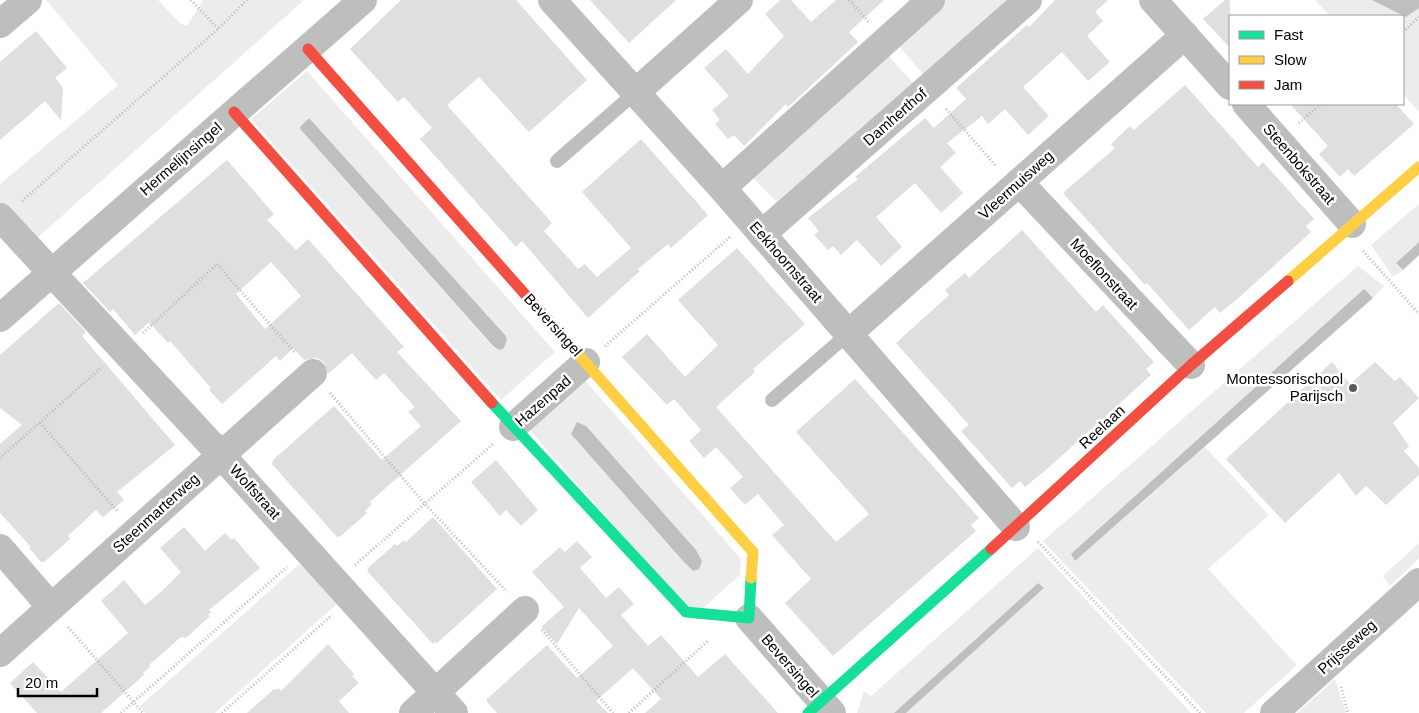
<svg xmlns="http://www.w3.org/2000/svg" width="1419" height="713" font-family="Helvetica,sans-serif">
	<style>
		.green { fill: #ececec; fill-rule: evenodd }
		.water { fill: #bfbfbf }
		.building { fill: #dfdfdf; fill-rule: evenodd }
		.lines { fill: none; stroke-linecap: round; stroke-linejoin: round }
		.path { stroke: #b9b9b9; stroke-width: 3; stroke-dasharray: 1 2.5; stroke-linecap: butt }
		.lane { stroke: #bebebe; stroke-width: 14 }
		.street { stroke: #bebebe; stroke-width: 28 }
		.fast { stroke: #16e098; stroke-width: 11 }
		.slow { stroke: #ffcf43; stroke-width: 11 }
		.jam { stroke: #f24e42; stroke-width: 11 }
		.poi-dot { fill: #595959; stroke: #fff; stroke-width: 2 }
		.labels { text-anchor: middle; stroke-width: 5; stroke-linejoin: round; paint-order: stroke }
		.street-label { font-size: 15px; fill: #000; stroke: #fff }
		.poi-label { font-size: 15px; fill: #000; stroke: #fff; text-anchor: end }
	</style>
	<rect width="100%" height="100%" fill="#fff"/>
	<!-- green -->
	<g class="green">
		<polygon points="46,0 158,0 181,24 187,26 203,0 304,0 35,240 0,202 0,184 118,85"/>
		<polygon points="943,0 1013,0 926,78 896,42"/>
		<polygon points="1315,0 1419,0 1419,112 1403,94 1403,16 1330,16"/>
		<polygon points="886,53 915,85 777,202 751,176"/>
		<path d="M307,71L555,352L501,400L251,119ZM309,118L505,335L495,349L301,130L300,127Z"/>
		<polygon points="1419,204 1419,242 1396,263 1403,270 1393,277 1371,245"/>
		<polygon points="1358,266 1384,286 1373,298 1364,290 1200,439 1198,437 1199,440 1075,561 1205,447 1269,515 1208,569 1297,665 1244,713 1206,713 1043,541"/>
		<polygon points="583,378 741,559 740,575 703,608 686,607 528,428"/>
		<polygon points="1419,543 1419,558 1390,586 1383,576"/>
		<polygon points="1038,548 1191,713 906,713 1044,588 1038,583 894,713 857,713 864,691 871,696"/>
		<polygon points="302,562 338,603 215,713 145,713 140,706"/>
		<polygon points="1335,679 1346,713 1297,713"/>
	</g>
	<!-- water -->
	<g class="water">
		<polygon points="1372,0 1419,0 1419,8 1406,17"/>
		<polygon points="309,118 505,335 507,339 504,348 500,350 494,347 301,130 300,127"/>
		<polygon points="1419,242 1419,255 1403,270 1396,263"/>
		<polygon points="1364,289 1373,298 1075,561 1071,554"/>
		<polygon points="577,422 586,426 696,550 702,561 699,569 693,571 684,562 571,434"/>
		<polygon points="1038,583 1044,588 906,713 894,713"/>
	</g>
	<!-- building -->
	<g class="building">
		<polygon points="401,0 516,0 587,80 529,132 479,77 447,105 552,223 544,231 578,269 585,264 597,277 631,248 582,192 641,139 708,215 671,248 668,244 638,269 640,271 588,318 522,241 516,247 420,139 432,128 404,97 398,102 350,49"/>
		<polygon points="590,0 676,0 629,43"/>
		<polygon points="780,0 791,0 811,22 836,0 884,0 849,32 858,42 788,107 786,104 744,146 734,135 728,139 715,124 720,120 712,110 729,96 704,68 726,49 748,74 784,36 765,14"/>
		<polygon points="1055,0 1108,0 1095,12 1103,21 1087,36 1110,62 1088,81 1062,52 1023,87 1049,116 1028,135 1005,109 988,124 982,116 947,143 956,153 940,167 963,193 941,213 915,183 876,217 902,247 881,266 857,240 841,255 833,246 828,250 814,235 819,231 808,218 858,179 855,177 925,118 934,128 966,99 956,88 1027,25 1029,27"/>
		<polygon points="1225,0 1230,0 1230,48 1203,19"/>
		<polygon points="36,31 67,68 55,78 63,88 61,120 45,101 0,140 0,62"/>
		<polygon points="1185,85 1258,167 1263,162 1314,219 1306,226 1311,232 1243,294 1220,313 1215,307 1189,330 1147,283 1145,285 1063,193 1115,148 1111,144 1130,126 1134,130"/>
		<polygon points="1290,104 1396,104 1414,124 1354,176 1348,169 1340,177 1319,154 1328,146"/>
		<path d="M227,160L274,214L267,220L296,250L308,239L404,347L397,352L461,421L370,502L372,504L365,511L367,513L341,536L337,537L272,464L273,460L334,406L382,460L421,426L408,412L415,407L384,373L376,380L352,353L328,374L324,362L317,358L304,360L293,348L280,361L276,356L222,404L209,390L211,388L170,341L168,343L149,322L135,335L113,309L110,312L83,283ZM271,262L301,296L265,329L236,294Z"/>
		<polygon points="1022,230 1096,312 1103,305 1154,362 1146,369 1151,375 1047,469 1025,487 1020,481 1012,488 961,431 969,425 896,343 949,295 945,290 965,273 969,278"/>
		<polygon points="737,248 805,324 753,369 755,372 716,407 836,542 869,514 796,432 855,379 979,518 971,525 976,531 833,656 785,603 811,579 772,535 784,525 758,494 745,505 730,488 743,477 716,447 704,458 689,441 701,430 674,399 667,405 622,357 647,334 685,377 718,345 678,300"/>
		<polygon points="59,303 86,332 82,336 175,445 117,492 124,500 103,517 96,510 68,536 70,539 44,562 41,562 29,548 31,547 0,513 0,444 22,425 0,408 0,355"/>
		<polygon points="1332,362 1350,384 1375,362 1395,381 1400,377 1419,398 1393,423 1409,446 1404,451 1419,468 1419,475 1386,505 1366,486 1356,496 1339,473 1285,523 1226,459"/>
		<polygon points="496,460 538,510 521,526 506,510 500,516 471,482"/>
		<polygon points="433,517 497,589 437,643 435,642 433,644 367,571 369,567 395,544 397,546 404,540 406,542"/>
		<polygon points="184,527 205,551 225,533 232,540 234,538 260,568 209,610 211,612 208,615 210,616 186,638 181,637 149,665 150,667 143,673 145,674 101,713 37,713 10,683 33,662 61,692 128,633 101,601 124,580 145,605 164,589 181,572 160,548"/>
		<polygon points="577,541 592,557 580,568 606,598 619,587 634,604 621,615 648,646 661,635 698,677 725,654 778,713 645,713 661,699 633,668 596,701 608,713 497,713 487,702 487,699 547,645 577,678 613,646 579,608 557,644 541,627 564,607 532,572 560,547 565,552"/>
		<polygon points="328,644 354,674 352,676 359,683 339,701 349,713 247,713 274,689 276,690 279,688 281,691"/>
	</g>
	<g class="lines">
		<!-- path -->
		<g class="path">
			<polyline points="191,0 218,29"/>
			<polyline points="849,0 869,22"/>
			<polyline points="1403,32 1419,17"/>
			<polyline points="946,109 996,166"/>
			<polyline points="1299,123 1321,104"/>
			<polyline points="22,201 218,29 247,0"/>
			<polyline points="1363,251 1419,314"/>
			<polyline points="143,333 217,264 295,353"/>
			<polyline points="605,346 730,237"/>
			<polyline points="330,393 424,503 507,592"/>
			<polyline points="40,423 118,512"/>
			<polyline points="0,458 102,367"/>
			<polyline points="1038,542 1200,713"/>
			<polyline points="355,565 493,444"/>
			<polyline points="68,627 143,713"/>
			<polyline points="542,630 613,713"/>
			<polyline points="1341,687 1348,713"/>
			<polyline points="121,713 287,567"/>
			<polyline points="222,713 332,615"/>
			<polyline points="629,713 708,641"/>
		</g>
		<!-- lane -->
		<g class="lane">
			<polyline points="557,161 636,92"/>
			<polyline points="772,400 848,334"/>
		</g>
		<!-- street -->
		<g class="street">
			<polyline points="552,0 722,188 1016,527"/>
			<polyline points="1153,0 1230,86"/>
			<polyline points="0,24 28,0"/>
			<polyline points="636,92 739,0"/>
			<polyline points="1246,104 1352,224"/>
			<polyline points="1019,182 1191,365"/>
			<polyline points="722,188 931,0"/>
			<polyline points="0,217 221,455 454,713"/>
			<polyline points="762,234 1028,0"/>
			<polyline points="0,318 363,0"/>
			<polyline points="848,334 1185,35"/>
			<polyline points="513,427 586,362"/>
			<polyline points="0,548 51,607"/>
			<polyline points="749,618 832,713"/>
			<polyline points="0,653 313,373"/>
			<polyline points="413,713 525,610"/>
			<polyline points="1274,713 1419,582"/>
		</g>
		<!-- fast -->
		<g class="fast">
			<polyline points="492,403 686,612 749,618 751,578"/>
			<polyline points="808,713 991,549"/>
		</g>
		<!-- slow -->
		<g class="slow">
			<polyline points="1288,281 1419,167"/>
			<polyline points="554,327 753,552 751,578"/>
		</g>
		<!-- jam -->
		<g class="jam">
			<polyline points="308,49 554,327"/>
			<polyline points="234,112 492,403"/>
			<polyline points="991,549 1191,365 1288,281"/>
		</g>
	</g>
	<!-- markers -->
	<circle class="poi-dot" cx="1353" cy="388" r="5"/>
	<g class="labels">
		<!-- street labels -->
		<g class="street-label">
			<text transform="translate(895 117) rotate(-41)" y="5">Damherthof</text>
			<text transform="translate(181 159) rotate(-41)" y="5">Hermelijnsingel</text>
			<text transform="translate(1299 164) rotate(49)" y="5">Steenbokstraat</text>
			<text transform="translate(1016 185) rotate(-42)" y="5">Vleermuisweg</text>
			<text transform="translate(786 262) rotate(49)" y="5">Eekhoornstraat</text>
			<text transform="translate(1104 274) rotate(47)" y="5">Moeflonstraat</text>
			<text transform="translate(553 325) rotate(48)" y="5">Beversingel</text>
			<text transform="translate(543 401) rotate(-41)" y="5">Hazenpad</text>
			<text transform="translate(1102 427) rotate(-43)" y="5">Reelaan</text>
			<text transform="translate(255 492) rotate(48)" y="5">Wolfstraat</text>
			<text transform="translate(156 513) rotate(-42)" y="5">Steenmarterweg</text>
			<text transform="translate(1347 647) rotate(-42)" y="5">Prijsseweg</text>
			<text transform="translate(790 666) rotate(49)" y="5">Beversingel</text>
		</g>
		<!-- poi labels -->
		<g class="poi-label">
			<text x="1343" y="384">Montessorischool<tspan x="1343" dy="17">Parijsch</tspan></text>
		</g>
	</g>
	<!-- legend -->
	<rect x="1229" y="15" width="175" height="90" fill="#ffffff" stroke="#999999"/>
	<rect x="1239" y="31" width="25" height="8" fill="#16e098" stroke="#999999"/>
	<text x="1274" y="40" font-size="15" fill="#000000">Fast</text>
	<rect x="1239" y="56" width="25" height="8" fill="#ffcf43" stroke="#999999"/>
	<text x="1274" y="65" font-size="15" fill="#000000">Slow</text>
	<rect x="1239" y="81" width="25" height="8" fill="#f24e42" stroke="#999999"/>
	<text x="1274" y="90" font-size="15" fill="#000000">Jam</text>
	<!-- scale -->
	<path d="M18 688v8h79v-8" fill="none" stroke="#000000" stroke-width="2.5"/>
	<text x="25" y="688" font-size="15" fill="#000000" stroke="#ffffff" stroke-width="4" paint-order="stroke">20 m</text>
</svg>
